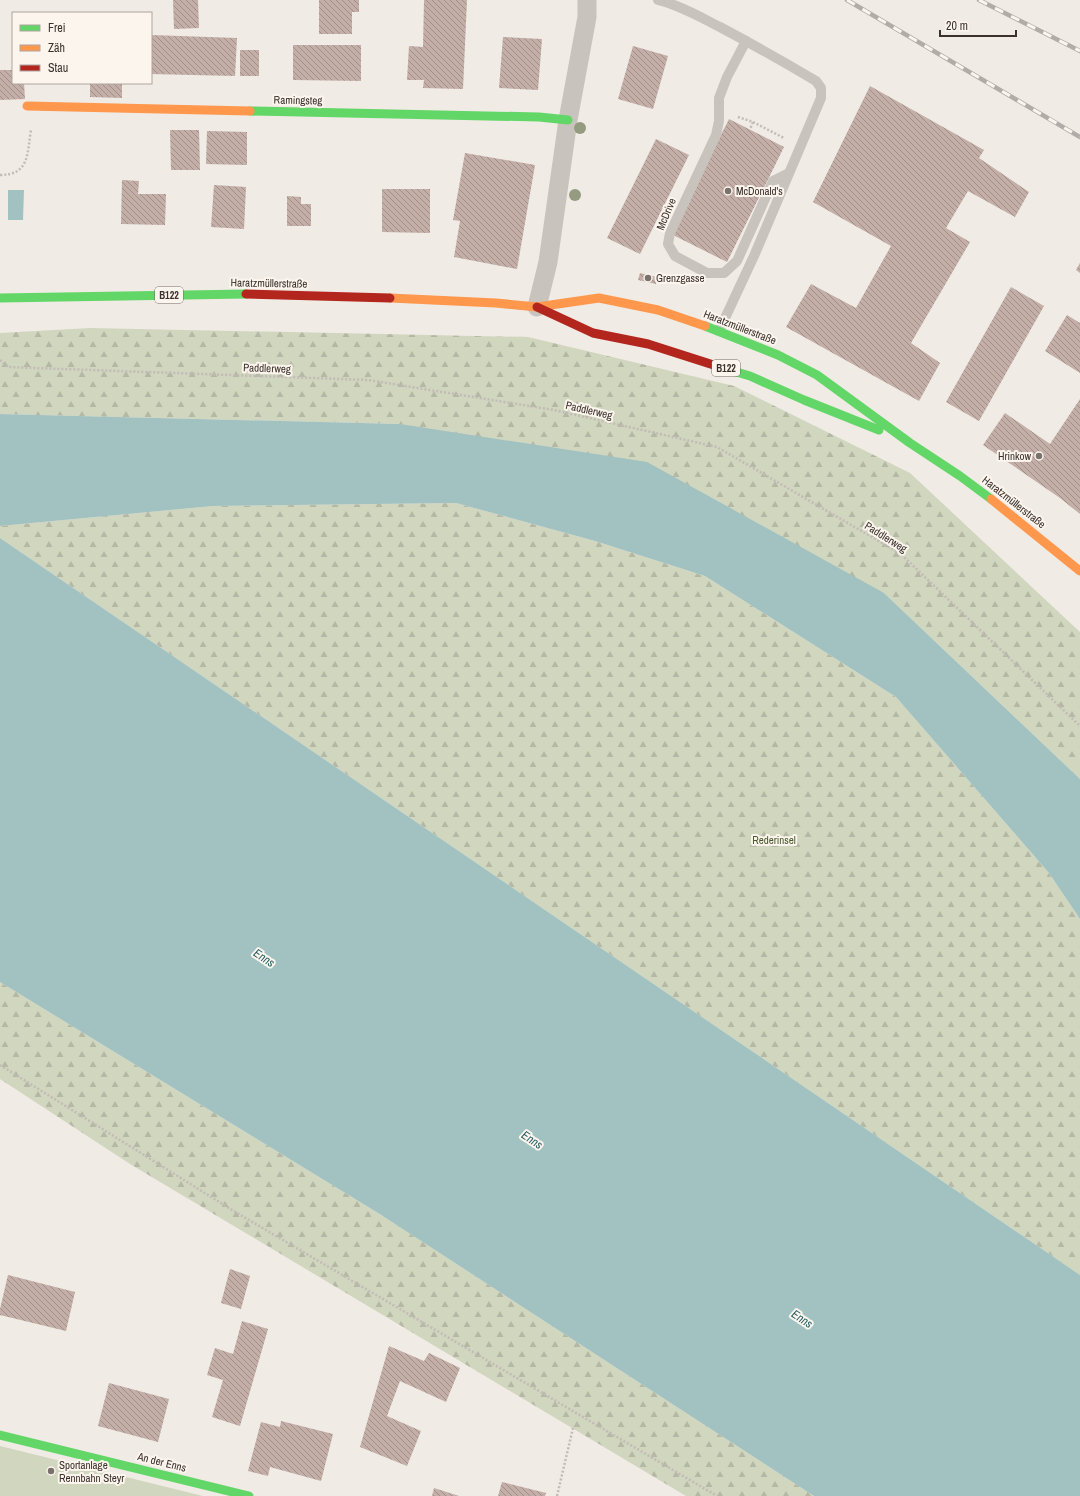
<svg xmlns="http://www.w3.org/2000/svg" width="1080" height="1496" font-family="'Archivo Narrow',sans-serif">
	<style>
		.forest { fill: url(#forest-firs) }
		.pitch { fill: #d1d6bf }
		.water { fill: #a1c2c1 }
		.building { fill: url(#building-back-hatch) }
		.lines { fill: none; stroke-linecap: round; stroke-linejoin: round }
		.path { stroke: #c2bbb6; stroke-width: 2.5; stroke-dasharray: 2 2; stroke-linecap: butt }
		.lane { stroke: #c9c3be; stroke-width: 10 }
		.street { stroke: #c9c3be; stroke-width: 19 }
		.fast { stroke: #63d668; stroke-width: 9 }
		.slow { stroke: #ff974d; stroke-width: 9 }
		.jam { stroke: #b3261e; stroke-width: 9 }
		.rail-casing { stroke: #b1aca8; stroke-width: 4.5 }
		.rail { stroke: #fbf5ee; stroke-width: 3; stroke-dasharray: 9; stroke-linecap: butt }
		.tree { fill: #959b80 }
		.poi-dot { fill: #7a716c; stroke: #fbf5ee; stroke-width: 1.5 }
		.labels { text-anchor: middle; stroke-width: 4; stroke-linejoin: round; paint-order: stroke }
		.shield { fill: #fbf5ee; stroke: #756b66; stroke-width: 1 }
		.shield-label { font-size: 10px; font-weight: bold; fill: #3b302b }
		.street-label { font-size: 11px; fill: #3b302b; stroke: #fbf5ee }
		.poi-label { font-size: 11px; fill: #3b302b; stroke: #fbf5ee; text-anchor: start }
		.park-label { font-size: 11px; fill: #4a5a2e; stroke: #fbf5ee }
		.water-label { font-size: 12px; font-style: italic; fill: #1f5a5e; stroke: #fbf5ee }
	</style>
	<defs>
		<pattern id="forest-firs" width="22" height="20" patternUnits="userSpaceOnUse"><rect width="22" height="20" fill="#d1d6bf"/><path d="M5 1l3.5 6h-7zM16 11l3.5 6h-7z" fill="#b4b8a4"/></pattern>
		<pattern id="building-back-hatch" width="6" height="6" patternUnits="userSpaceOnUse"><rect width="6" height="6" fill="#c3afa7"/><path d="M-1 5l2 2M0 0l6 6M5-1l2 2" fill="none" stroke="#a08f88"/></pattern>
	</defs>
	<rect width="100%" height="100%" fill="#f0ebe5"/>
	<!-- forest -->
	<g class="forest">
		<polygon points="90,328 528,337 734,386 910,473 1080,632 1080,779 884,593 400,424 0,414 0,333"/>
		<polygon points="456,503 595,541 705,576 896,697 1049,873 1080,919 1080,1275 0,538 0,526 213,506"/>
		<polygon points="0,982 378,1213 814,1496 686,1496 130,1164 0,1079"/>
	</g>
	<!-- pitch -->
	<polygon class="pitch" points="0,1446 203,1496 0,1496"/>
	<!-- water -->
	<g class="water">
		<polygon points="8,190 24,190 23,220 8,220"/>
		<polygon points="0,414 400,424 647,462 884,593 1080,779 1080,919 1049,873 896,697 705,576 595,541 456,503 213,506 0,526"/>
		<polygon points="0,538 1080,1275 1080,1496 814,1496 378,1213 0,982"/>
	</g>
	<!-- building -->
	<g class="building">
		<polygon points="173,0 198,0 199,28 174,29"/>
		<polygon points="319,0 359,0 359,12 352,12 352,34 319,34"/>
		<polygon points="424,0 467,0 463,89 423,88 424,80 407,80 409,46 423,47"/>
		<polygon points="151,35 237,38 235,76 151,74"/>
		<polygon points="503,37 542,39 538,90 499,88"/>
		<polygon points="293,45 361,45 361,81 293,80"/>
		<polygon points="633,46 668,56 653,109 618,99"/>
		<rect x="240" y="50" width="19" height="26"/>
		<polygon points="0,70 13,70 13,83 24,83 25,99 0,100"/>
		<polygon points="90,83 122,83 122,98 90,97"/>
		<polygon points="870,86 984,150 979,158 1029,192 1015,217 968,191 946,228 970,242 911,343 940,363 919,401 786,327 811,284 856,308 891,246 813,202"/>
		<polygon points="729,119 784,147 727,262 671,234"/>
		<polygon points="170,130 199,130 200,170 171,170"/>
		<polygon points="207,131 247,132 247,165 206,164"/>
		<polygon points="656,139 689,155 640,254 607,238"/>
		<polygon points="465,153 535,165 517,269 454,257 460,221 453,220"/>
		<polygon points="122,180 139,181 138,194 166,194 165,225 121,224"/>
		<polygon points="214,185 246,187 244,229 211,227"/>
		<polygon points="382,189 430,189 430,233 382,232"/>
		<polygon points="287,196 301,197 301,204 311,204 311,226 287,226"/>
		<polygon points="1080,263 1080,273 1076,270"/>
		<polygon points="640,273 657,277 656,284 638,280"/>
		<polygon points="1011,287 1044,306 979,421 946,402"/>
		<polygon points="1067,315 1080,323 1080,373 1045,351"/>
		<polygon points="1080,399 1080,514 1060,498 983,445 1005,413 1050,444"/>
		<polygon points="230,1269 250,1276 241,1309 221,1303"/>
		<polygon points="8,1275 75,1292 66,1331 0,1315 0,1309"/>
		<polygon points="242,1321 268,1329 240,1426 212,1417 223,1380 207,1375 215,1348 233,1354"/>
		<polygon points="389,1346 424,1361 429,1353 460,1368 446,1402 400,1381 387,1416 421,1431 407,1466 360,1447"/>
		<polygon points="109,1383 169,1399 158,1442 98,1426"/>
		<polygon points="281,1421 333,1434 321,1481 270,1467 268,1476 248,1471 261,1422 280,1427"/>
		<polygon points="502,1482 546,1493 545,1496 498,1496"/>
		<polygon points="434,1488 459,1496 432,1496"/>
	</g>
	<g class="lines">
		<!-- path -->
		<g class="path">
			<polyline points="738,117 753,122 750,129"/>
			<polyline points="753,122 784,138"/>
			<path d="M0,175C30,175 27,153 31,130"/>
			<polyline points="0,360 8,367 368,380 554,410 717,447 901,554 1080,726"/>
			<polyline points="0,1065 232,1210 717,1496"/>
			<polyline points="557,1496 573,1428"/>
		</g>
		<!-- lane -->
		<g class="lane">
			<path d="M658,0C679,5 700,17 720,27C752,44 784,62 816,81L821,88V98L754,256L719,331"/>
			<polyline points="746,41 727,77 719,98 719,121 716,135 670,233 668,244 675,256 707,273 724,273 737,261 773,181 789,173"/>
		</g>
		<!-- street -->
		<polyline class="street" points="537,307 548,262 568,120 587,17 587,0"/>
		<!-- fast -->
		<g class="fast">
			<polyline points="250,111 539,117 568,120"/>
			<polyline points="0,298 246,294"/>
			<polyline points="705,326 778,355 817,375 910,443 960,476 991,499"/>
			<polyline points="723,368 750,376 804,400 879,430"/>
			<polyline points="0,1435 249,1496"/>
		</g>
		<!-- slow -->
		<g class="slow">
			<polyline points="27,106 250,111"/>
			<polyline points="390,298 496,303 537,307 599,298 658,310 705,326"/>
			<polyline points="991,499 1080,571"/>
		</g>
		<!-- jam -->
		<g class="jam">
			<polyline points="246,294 390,298"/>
			<polyline points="537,307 593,333 648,344 723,368"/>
		</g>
		<defs>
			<g id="rail">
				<polyline points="847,0 1080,137"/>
				<polyline points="979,0 1080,51"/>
			</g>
		</defs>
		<!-- rail casing -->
		<use href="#rail" class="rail-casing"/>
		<!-- rail -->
		<use href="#rail" class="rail"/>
	</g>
	<!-- trees -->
	<g class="tree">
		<circle cx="580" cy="128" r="6"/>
		<circle cx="575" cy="195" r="6"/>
	</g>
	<!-- markers -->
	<g class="poi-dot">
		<circle cx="728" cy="191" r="4"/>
		<circle cx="648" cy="278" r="4"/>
		<circle cx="1039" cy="456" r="4"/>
		<circle cx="51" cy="1471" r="4"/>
	</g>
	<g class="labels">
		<!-- shield labels -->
		<g class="shield">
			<rect x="155" y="287" width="28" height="16" rx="3"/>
			<rect x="712" y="360" width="28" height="16" rx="3"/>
		</g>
		<g class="shield-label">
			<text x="169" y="299">B122</text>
			<text x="726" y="372">B122</text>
		</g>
		<!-- street labels -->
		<g class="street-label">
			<text transform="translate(298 100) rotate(1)" y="4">Ramingsteg</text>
			<text transform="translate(666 214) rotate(-67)" y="4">McDrive</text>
			<text transform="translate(269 283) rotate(1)" y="4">Haratzmüllerstraße</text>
			<text transform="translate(740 327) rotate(21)" y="4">Haratzmüllerstraße</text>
			<text transform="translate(267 368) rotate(2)" y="4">Paddlerweg</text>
			<text transform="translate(589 410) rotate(13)" y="4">Paddlerweg</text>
			<text transform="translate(1014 502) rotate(38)" y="4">Haratzmüllerstraße</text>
			<text transform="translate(886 537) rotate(32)" y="4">Paddlerweg</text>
			<text transform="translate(162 1462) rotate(14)" y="4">An der Enns</text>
		</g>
		<!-- poi labels -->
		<g class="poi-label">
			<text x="736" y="195">McDonald's</text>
			<text x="656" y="282">Grenzgasse</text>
			<text x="1031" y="460" text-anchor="end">Hrinkow</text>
			<text x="59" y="1469">Sportanlage<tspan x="59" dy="13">Rennbahn Steyr</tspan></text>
		</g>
		<!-- park labels -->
		<g class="park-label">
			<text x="774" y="844">Rederinsel</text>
		</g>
		<!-- water labels -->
		<g class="water-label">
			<text transform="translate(264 958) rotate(34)" y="4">Enns</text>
			<text transform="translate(532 1140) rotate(34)" y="4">Enns</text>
			<text transform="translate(802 1319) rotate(34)" y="4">Enns</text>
		</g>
	</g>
	<!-- legend -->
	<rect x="12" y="12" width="140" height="72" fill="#fbf5ee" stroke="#aea6a0"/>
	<rect x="20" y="25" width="20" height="6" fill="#63d668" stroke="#aea6a0"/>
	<text x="48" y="32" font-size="12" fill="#3b302b">Frei</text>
	<rect x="20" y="45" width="20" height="6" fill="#ff974d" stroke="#aea6a0"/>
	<text x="48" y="52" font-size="12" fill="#3b302b">Zäh</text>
	<rect x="20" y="65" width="20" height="6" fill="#b3261e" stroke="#aea6a0"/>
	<text x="48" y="72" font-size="12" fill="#3b302b">Stau</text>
	<!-- scale -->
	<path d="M940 30v6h76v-6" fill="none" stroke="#3b302b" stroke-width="2"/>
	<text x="946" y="30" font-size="12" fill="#3b302b" stroke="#fbf5ee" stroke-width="3" paint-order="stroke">20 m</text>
</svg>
